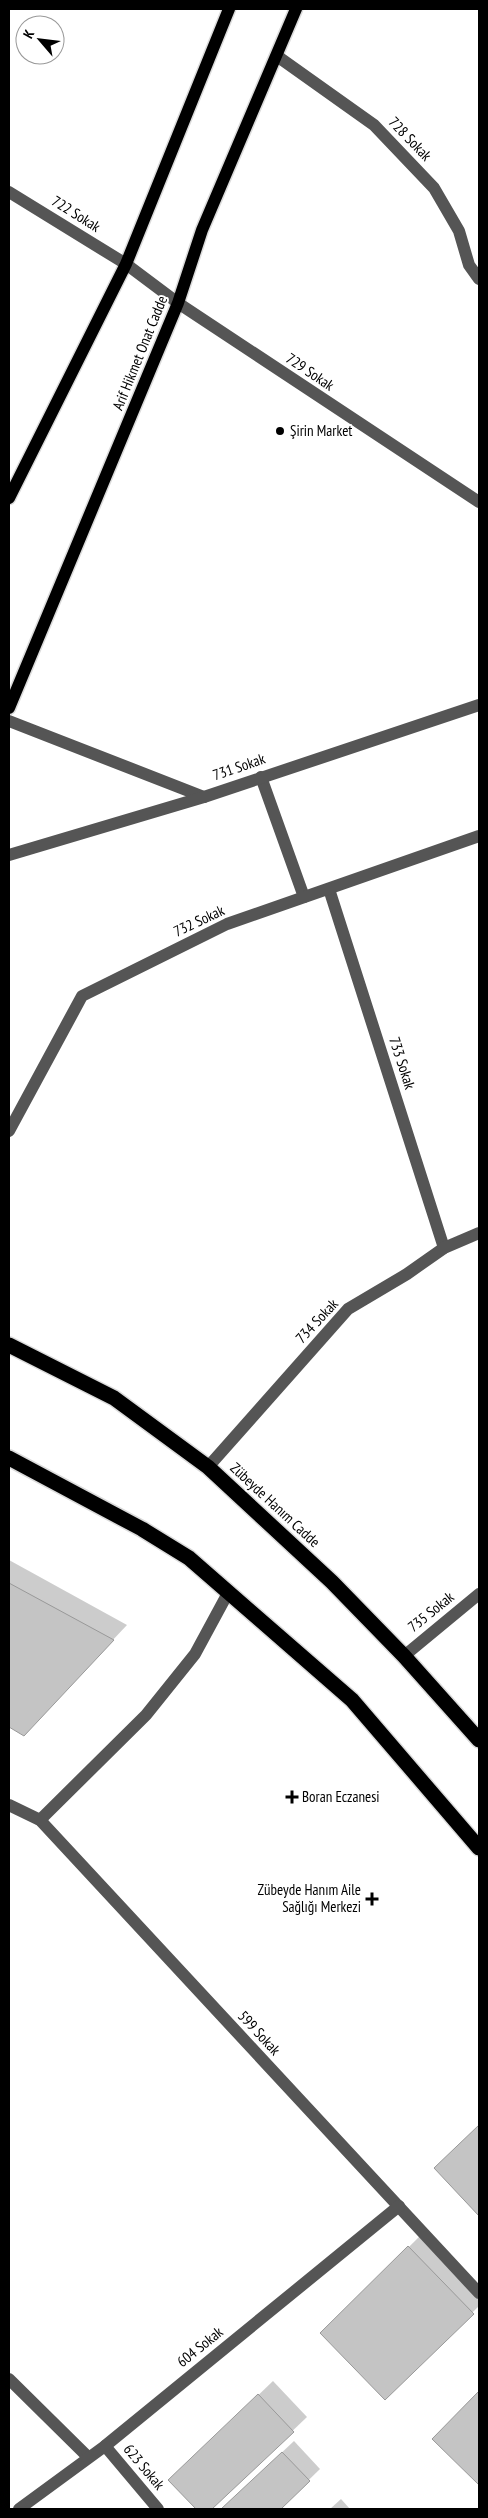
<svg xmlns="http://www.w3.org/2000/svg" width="488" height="2518" font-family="'PT Sans Narrow',sans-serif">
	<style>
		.shadow { fill: #0003 }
		.building { fill: #c4c4c4; stroke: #999 }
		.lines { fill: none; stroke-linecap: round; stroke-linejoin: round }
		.major-casing { stroke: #dbdbdb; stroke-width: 15 }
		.highway-casing { stroke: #dbdbdb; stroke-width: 18 }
		.minor { stroke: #555; stroke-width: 12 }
		.major { stroke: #000; stroke-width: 12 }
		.highway { stroke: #000; stroke-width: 15 }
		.poi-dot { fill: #000; stroke: #fff; stroke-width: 2 }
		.labels { text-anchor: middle; stroke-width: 4; stroke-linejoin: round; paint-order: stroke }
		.street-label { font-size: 15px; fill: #000; stroke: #fff }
		.poi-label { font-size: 15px; fill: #000; stroke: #fff; text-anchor: start }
	</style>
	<rect width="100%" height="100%" fill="#fff"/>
	<!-- shadow -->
	<g class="shadow">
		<polygon points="9,1560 127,1625 24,1734 9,1726"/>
		<polygon points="479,2126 479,2214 436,2168"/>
		<polygon points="423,2233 479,2290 479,2306 385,2398 322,2333"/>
		<polygon points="273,2381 307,2417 211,2509 197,2509 170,2480"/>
		<polygon points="479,2393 479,2484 434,2439"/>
		<polygon points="294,2441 320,2469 279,2509 222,2509"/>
		<polygon points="341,2499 350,2509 330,2509"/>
	</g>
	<!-- building -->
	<g class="building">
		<polygon points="9,1583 114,1640 24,1736 9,1727"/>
		<polygon points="479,2125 479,2216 434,2168"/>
		<polygon points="408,2246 474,2314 385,2400 320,2333"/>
		<polygon points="479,2391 479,2485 432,2439"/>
		<polygon points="258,2394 294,2432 212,2509 196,2509 168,2480"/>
		<polygon points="282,2452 310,2481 281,2509 221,2509"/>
	</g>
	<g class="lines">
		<defs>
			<g id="major">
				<polyline points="9,498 126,264 229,9"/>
				<polyline points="9,708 178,303 202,230 296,9"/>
			</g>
			<g id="highway">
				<polyline points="9,1345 114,1398 208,1467 332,1582 404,1656 479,1740"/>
				<polyline points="9,1458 142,1529 189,1558 352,1700 479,1848"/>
			</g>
		</defs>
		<!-- major casing -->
		<use href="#major" class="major-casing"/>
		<!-- highway casing -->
		<use href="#highway" class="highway-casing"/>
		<!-- minor -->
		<g class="minor">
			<polyline points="277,56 374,125 434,188 459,231 469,265 479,279"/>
			<polyline points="9,192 126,264 178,303 479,502"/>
			<polyline points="9,721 204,797"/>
			<polyline points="261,777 304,897"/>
			<polyline points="9,855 204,797 479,705"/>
			<polyline points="329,889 444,1248"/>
			<polyline points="9,1131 82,996 227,924 479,836"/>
			<polyline points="208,1467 348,1309 407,1274 444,1248 479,1233"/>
			<polyline points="404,1656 479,1594"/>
			<polyline points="9,1805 40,1820 479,2293"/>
			<polyline points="40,1820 146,1715 195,1654 228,1593"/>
			<polyline points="9,2379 88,2457"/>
			<polyline points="105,2446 158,2509"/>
			<polyline points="19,2509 105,2446 399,2206"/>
		</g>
		<!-- major -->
		<use href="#major" class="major"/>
		<!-- highway -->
		<use href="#highway" class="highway"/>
	</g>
	<!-- markers -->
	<g class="poi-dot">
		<circle cx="280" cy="431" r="5"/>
		<path d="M289.5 1789.5h5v5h5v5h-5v5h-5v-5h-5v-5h5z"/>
		<path d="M369.5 1891.5h5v5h5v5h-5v5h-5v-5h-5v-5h5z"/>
	</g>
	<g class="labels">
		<!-- street labels -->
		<g class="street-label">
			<text transform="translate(410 139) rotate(46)" y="5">728 Sokak</text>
			<text transform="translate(76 214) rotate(32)" y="5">722 Sokak</text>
			<text transform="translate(140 353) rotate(-68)" y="5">Arif Hikmet Onat Cadde</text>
			<text transform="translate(310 372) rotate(34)" y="5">729 Sokak</text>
			<text transform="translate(239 767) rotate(-19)" y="5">731 Sokak</text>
			<text transform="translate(199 921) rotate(-25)" y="5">732 Sokak</text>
			<text transform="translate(402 1063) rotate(72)" y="5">733 Sokak</text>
			<text transform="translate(317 1321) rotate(-47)" y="5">734 Sokak</text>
			<text transform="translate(275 1505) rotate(43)" y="5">Zübeyde Hanım Cadde</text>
			<text transform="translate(431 1612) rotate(-39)" y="5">735 Sokak</text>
			<text transform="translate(259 2033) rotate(47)" y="5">599 Sokak</text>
			<text transform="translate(200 2347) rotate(-39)" y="5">604 Sokak</text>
			<text transform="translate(144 2467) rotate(50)" y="5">623 Sokak</text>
		</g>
		<!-- poi labels -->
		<g class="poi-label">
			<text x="290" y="436">Şirin Market</text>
			<text x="302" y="1802">Boran Eczanesi</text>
			<text x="361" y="1895" text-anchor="end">Zübeyde Hanım Aile<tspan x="361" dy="17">Sağlığı Merkezi</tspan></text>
		</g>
	</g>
	<!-- border -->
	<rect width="488" height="2518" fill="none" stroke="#000000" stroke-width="20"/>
	<!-- north arrow -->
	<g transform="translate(40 40) rotate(298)"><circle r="24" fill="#ffffff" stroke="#999999"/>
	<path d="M0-4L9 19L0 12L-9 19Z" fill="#000000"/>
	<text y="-8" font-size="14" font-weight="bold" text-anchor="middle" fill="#000000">K</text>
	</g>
</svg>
